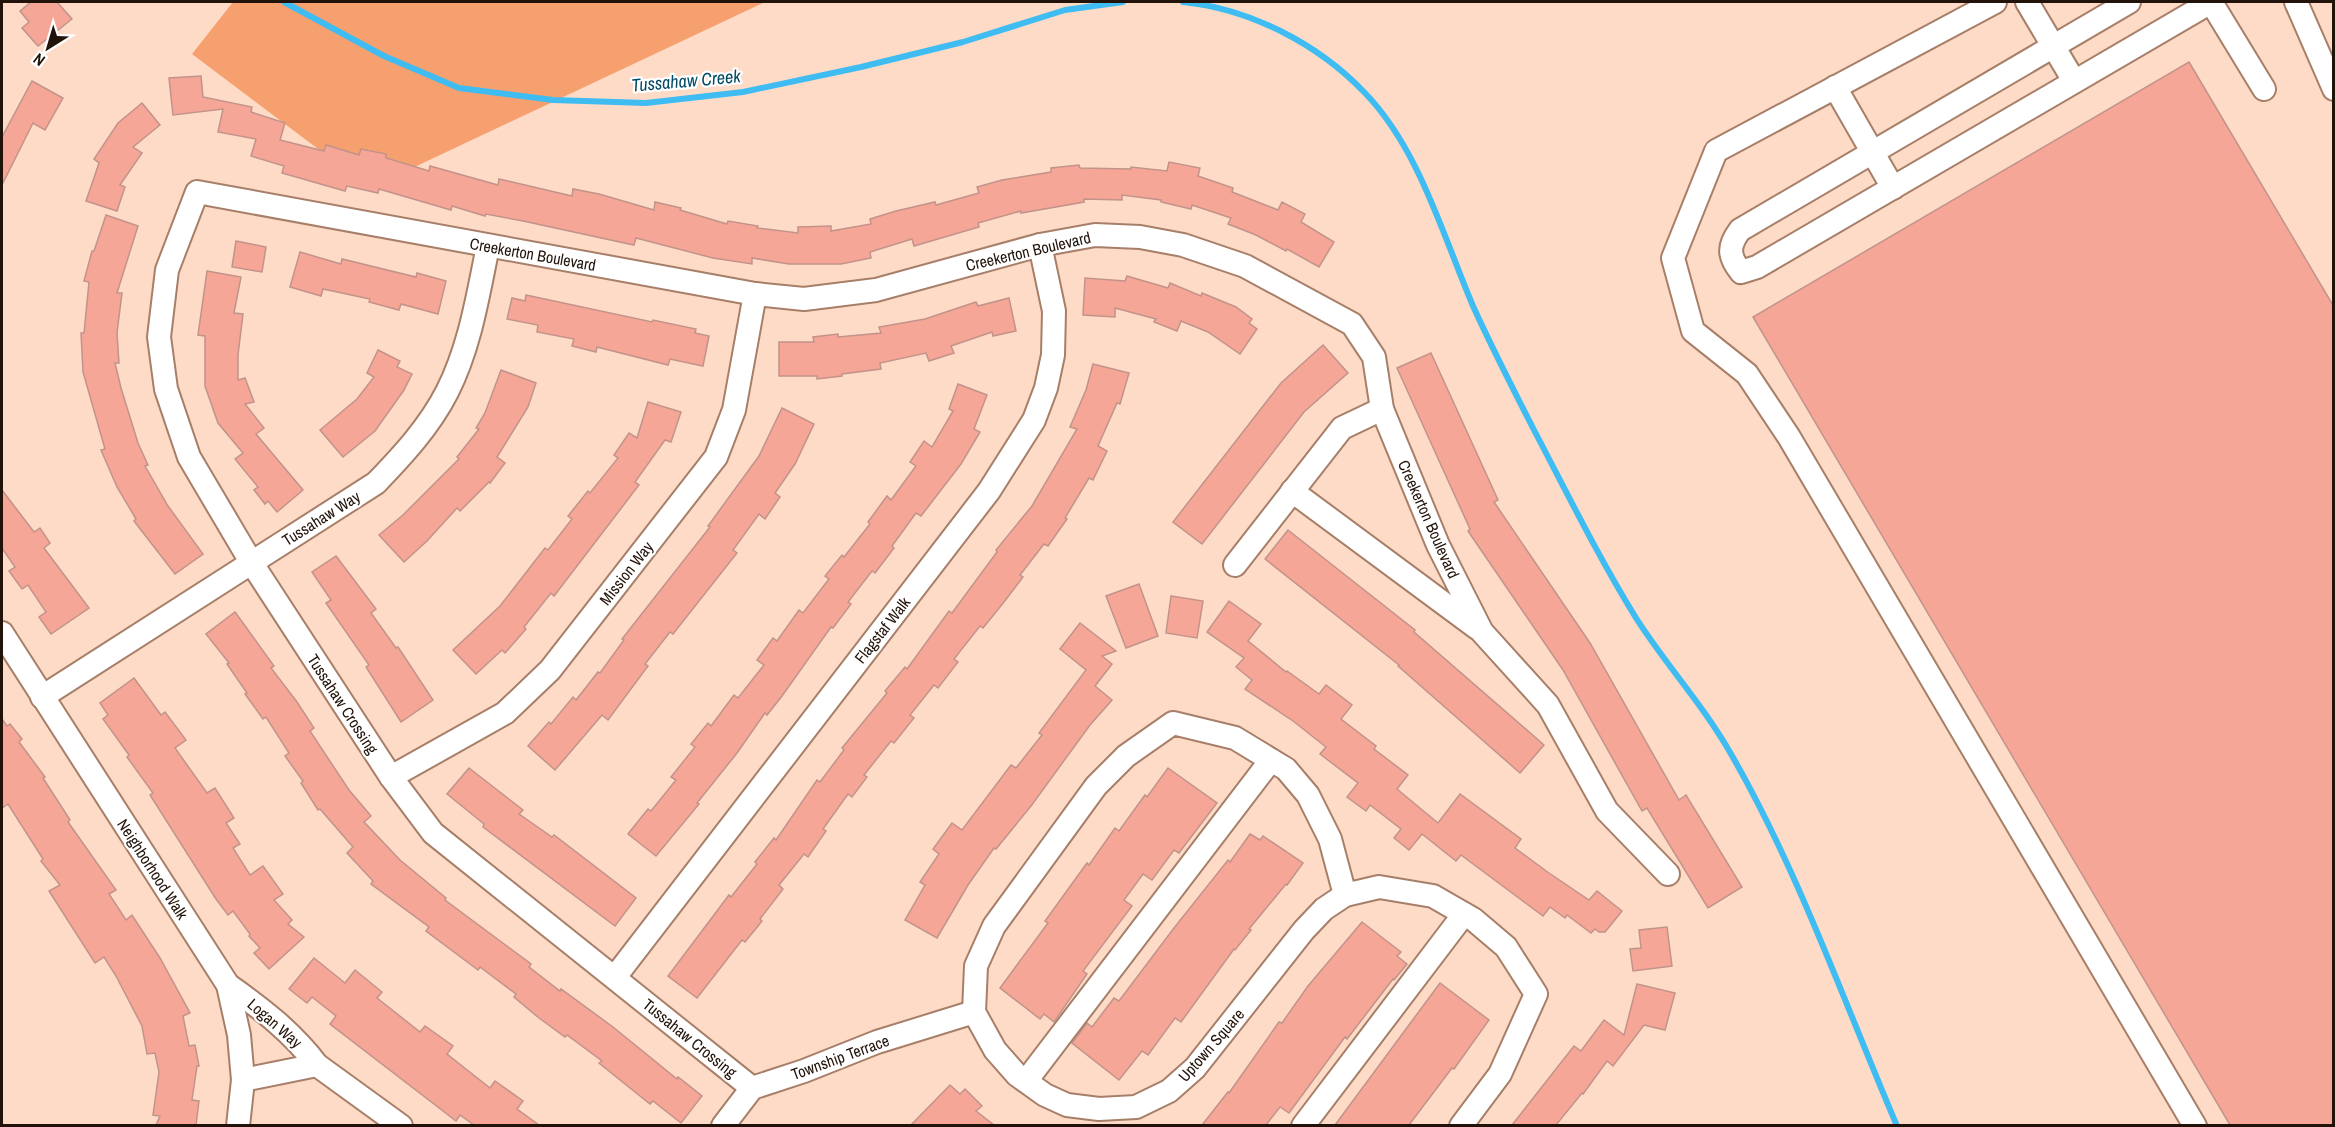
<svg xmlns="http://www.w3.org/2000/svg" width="2335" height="1127" font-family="'Archivo Narrow',sans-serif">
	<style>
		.green { fill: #f5a06e }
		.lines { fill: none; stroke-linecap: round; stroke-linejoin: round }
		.stream { stroke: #3fbdf3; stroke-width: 6 }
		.building { fill: #f6a696; stroke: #c2938a; stroke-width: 1.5 }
		.minor-casing { stroke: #a77f69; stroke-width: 26 }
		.minor { stroke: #fff; stroke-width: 22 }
		.labels { text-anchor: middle; stroke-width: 4.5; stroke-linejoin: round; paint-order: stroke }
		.street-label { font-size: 16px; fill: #21130a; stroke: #fff }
		.water-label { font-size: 18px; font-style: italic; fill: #004a65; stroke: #fff }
	</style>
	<rect width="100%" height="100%" fill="#fedbc7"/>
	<!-- green -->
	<polygon class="green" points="233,2 765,2 370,188 192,54"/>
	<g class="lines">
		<!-- stream -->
		<g class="stream">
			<polyline points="284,2 384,56 459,88 553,100 646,103 743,92 861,67 963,42 1065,10 1123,2"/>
			<path d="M1183,2C1250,9 1317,43 1364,92C1419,148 1443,236 1473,306C1492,348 1513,389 1534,430C1567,493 1599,558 1636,618C1666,665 1704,706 1731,754C1798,870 1844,1002 1897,1126"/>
		</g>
	</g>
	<!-- building -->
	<g class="building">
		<polygon points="31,2 57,2 72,19 38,46 22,28 29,22 20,11"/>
		<polygon points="2189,62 2334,307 2334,1125 2230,1125 1753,317"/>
		<polygon points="201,76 203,97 252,107 251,112 285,123 280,140 324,151 326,145 359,155 361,149 386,154 386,158 429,171 430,166 498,185 499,179 572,196 573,189 599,194 654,210 655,202 681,208 680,210 727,224 728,221 758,226 757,228 798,233 798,227 831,226 831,231 871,224 870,219 896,211 935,202 936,205 979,193 977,187 1002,180 1051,172 1051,168 1079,165 1080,168 1131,169 1131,167 1167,171 1169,162 1200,168 1198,176 1233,188 1232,192 1278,210 1282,202 1305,214 1301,222 1334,242 1319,267 1287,249 1286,251 1256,235 1228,224 1231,218 1192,205 1191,209 1161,202 1161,200 1122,195 1122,200 1084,199 1084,202 1021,213 1021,211 978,223 979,227 914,246 912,239 870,252 871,258 841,264 789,264 752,258 752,264 713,258 636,238 634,245 523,221 486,214 485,216 452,206 451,210 379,189 378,193 347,186 345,191 282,173 284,166 251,156 256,139 218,132 223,109 173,115 169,78"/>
		<polygon points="32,81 63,98 45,130 33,123 2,185 2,137"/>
		<polygon points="142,103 160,125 133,147 142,153 120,185 125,187 117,211 86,201 99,163 94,159 118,123"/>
		<polygon points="106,215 138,226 117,293 122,293 117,333 119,363 115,363 121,388 138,443 148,465 145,466 168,506 203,554 175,574 134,521 136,519 117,487 101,450 105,449 83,372 81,333 84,333 89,282 84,281 92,251 94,251"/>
		<polygon points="236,241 266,247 262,272 232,267"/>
		<polygon points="300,252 341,264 342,259 416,277 417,273 446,281 438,314 401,304 399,310 369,302 370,299 323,289 321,296 290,287"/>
		<polygon points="207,271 241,277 234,313 243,314 238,355 238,380 245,378 254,402 245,404 264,428 256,434 303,490 277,512 268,501 265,504 254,490 258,487 235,459 243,453 218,423 205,386 205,336 198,335"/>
		<polygon points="1127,276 1168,288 1170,283 1201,296 1202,293 1236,307 1252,319 1249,323 1257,329 1240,354 1208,332 1181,321 1177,331 1154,322 1156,319 1115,308 1115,317 1083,315 1085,278 1125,281"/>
		<polygon points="526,295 652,322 653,320 696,329 695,333 709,336 703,366 670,359 668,365 597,347 596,352 572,346 574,339 537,332 538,325 507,319 512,298 525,301"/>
		<polygon points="1009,298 1016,331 993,336 992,332 951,346 954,353 929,361 926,353 880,363 881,369 842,374 842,376 817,379 817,376 779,376 779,342 814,342 813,337 838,334 838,337 881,333 879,327 925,319 976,302 978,306"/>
		<polygon points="1323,345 1348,373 1304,412 1202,544 1173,522 1281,383"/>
		<polygon points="378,350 400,361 397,367 412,374 404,390 375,431 343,457 320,430 357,399 374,377 367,373"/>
		<polygon points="1431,353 1498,500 1494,502 1590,643 1679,800 1686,795 1742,887 1708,908 1647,808 1642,811 1563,670 1468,531 1470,529 1397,368"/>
		<polygon points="1093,364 1129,373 1120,404 1117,403 1098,446 1107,451 1093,480 1089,478 1065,518 1067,519 1048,546 1044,544 1020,575 1023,577 1004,602 983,628 980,626 954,659 958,662 938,688 934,685 910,715 914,718 894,743 891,741 864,775 867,777 852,797 848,794 823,829 826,831 808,857 804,854 779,885 783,889 760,919 762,921 745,942 742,940 697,998 668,976 729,895 731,897 757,864 755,862 774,838 776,840 817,780 820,782 844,750 842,748 887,693 885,691 905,667 907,669 949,611 952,613 997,552 996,550 1032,506 1077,429 1070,427 1086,390"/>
		<polygon points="501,370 536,383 528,407 497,457 505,463 490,483 489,482 460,511 457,508 427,541 404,562 379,535 403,515 459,459 457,457 479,429 476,428 485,413"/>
		<polygon points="958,384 987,395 974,429 980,432 961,464 921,516 916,513 892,546 894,548 875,573 872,571 848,602 851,604 833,628 831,627 782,696 767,715 765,713 737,753 697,803 699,804 656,856 628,834 648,809 651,811 676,780 671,777 695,747 691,744 708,723 711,726 734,695 738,698 764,665 757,660 773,638 777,641 799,610 803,613 829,579 825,576 842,555 844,557 870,524 868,522 887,496 891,500 916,466 910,462 924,441 932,447 953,411 949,409"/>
		<polygon points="648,402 681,412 671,442 665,440 635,482 639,485 554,596 551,593 524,627 526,629 505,653 502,650 476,674 453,650 500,606 545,548 548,550 572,519 568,516 588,491 590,493 618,458 614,455 629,433 637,438"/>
		<polygon points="782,408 814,424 795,464 775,493 780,497 765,519 759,514 733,550 737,553 673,634 670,632 645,664 648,666 608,720 602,715 555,770 528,746 549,722 551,724 573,697 576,700 598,672 600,673 624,640 622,639 710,527 708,526 759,456"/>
		<polygon points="2,490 34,532 40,528 50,543 44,548 89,608 51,634 39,617 46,612 28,585 22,589 9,571 15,567 2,548"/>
		<polygon points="1288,530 1415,630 1414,632 1544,745 1520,773 1398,666 1399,665 1265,559"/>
		<polygon points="336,556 376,609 371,613 396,648 398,647 433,700 401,722 366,667 369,665 326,603 331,600 312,572"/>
		<polygon points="1139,584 1158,636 1126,648 1106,596"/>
		<polygon points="1171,596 1203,601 1197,638 1166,633"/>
		<polygon points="1229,601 1261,624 1248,641 1286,672 1287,671 1319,694 1326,685 1352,705 1341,719 1376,746 1374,749 1408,775 1397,789 1438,823 1460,794 1521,839 1515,848 1549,873 1589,900 1597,891 1622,911 1605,932 1599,932 1595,929 1591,933 1567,915 1565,918 1550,907 1543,916 1461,855 1456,861 1422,834 1409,850 1394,838 1401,829 1370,805 1366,811 1347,797 1358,783 1320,754 1326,747 1293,721 1245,689 1252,680 1236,667 1244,658 1207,632"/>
		<polygon points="235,612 274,666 271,668 297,702 314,728 310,731 349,790 371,816 364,822 400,860 446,898 445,900 531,964 529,967 560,991 561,989 613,1027 677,1079 678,1077 702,1096 681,1123 653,1101 650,1104 599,1063 602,1061 567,1035 565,1037 539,1018 514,997 516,994 480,967 478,970 426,931 429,927 371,884 373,881 347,853 353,847 320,809 318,810 301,783 303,781 285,756 289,753 266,717 263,719 245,694 247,693 227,664 229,663 206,634"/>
		<polygon points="1080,623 1116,651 1102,656 1112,664 1095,686 1112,700 1090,725 1031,806 996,849 994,848 968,885 937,938 905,920 925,885 920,882 939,854 933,849 952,823 962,830 1011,765 1016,768 1042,735 1039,733 1086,670 1060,649"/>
		<polygon points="134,678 161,715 165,712 186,740 175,748 207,793 215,788 234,818 226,823 240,844 233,848 250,875 263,866 283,894 274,900 292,920 288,924 304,937 269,969 254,953 260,948 249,936 250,934 233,911 228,915 216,899 150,795 153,793 127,757 129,755 103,719 108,715 100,703"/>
		<polygon points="2,719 7,726 10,724 22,739 19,742 45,777 43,778 70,820 68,822 116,890 109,894 126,920 132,915 160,958 190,1013 183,1016 189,1046 195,1045 199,1066 197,1066 192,1100 199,1101 196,1125 156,1125 160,1116 153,1115 159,1072 155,1053 147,1054 142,1026 116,976 104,957 95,963 49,891 60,885 41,861 43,859 8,804 2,808"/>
		<polygon points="469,768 523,810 519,814 552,837 554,835 636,898 615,926 483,827 484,824 447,794"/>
		<polygon points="1168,768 1217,803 1179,853 1174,850 1152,880 1143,874 1124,900 1132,906 1083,971 1087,974 1054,1022 1044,1014 1040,1019 1000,988 1048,923 1045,921 1087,863 1089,865 1115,828 1119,831 1145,795 1147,797"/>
		<polygon points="1250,834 1260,840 1263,836 1303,863 1287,885 1286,884 1249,929 1251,930 1235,950 1234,949 1181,1022 1175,1018 1148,1055 1142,1051 1119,1080 1072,1043 1087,1023 1092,1027 1114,998 1119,1001 1174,928 1228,860 1230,862"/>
		<polygon points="1362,922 1401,952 1397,956 1407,964 1394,980 1393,979 1347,1039 1345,1037 1289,1113 1280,1107 1266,1125 1202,1125 1228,1092 1229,1093 1279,1022 1282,1023 1308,986"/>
		<polygon points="1667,927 1672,966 1633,971 1630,949 1641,948 1639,930"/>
		<polygon points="314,958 345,983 355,970 382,992 377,998 420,1032 425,1026 453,1046 447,1054 490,1088 495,1081 523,1101 517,1109 539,1125 474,1125 460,1115 456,1121 330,1024 336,1016 312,997 307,1003 289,989"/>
		<polygon points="1440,983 1489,1020 1454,1069 1452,1068 1409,1125 1335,1125"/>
		<polygon points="1637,984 1675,993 1665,1030 1644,1025 1613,1066 1607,1061 1583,1094 1582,1093 1556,1125 1512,1125 1574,1046 1581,1051 1604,1020 1624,1035"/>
		<polygon points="950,1085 960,1094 965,1089 982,1106 976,1111 994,1125 911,1125"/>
	</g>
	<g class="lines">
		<defs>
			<g id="minor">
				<polyline points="1995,2 1716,151 1673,258 1693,331 1747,374 1789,437 2195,1126"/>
				<polyline points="2027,2 2074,81"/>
				<path d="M2129,2L1740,230C1728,246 1728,256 1741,272L1757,267L2211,2"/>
				<polyline points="2211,2 2264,89"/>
				<polyline points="2296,2 2334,89"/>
				<polyline points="1835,87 1893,188"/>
				<polyline points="1292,491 1477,628"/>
				<polyline points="1235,565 1342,428 1382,409"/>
				<polyline points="2,633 228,985 239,1035 243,1080 238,1126"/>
				<path d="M42,697L376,483C403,455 429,427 447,392C470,347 478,295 488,246"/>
				<polygon points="1173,723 1235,738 1286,769 1308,795 1330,839 1345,895 1324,909 1304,930 1195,1068 1169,1091 1136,1107 1099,1109 1067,1105 1045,1095 1017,1075 995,1050 974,1012 976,966 994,926 1096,786 1126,756"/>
				<polyline points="391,777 505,713 550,670 716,457 734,410 755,294"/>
				<polyline points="1345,895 1379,887 1433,896 1473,919 1506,947 1536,994 1500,1074 1461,1126"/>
				<polyline points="615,977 989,491 1034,420 1046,388 1053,355 1054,311 1040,245"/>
				<path d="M228,985C261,1008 293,1033 317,1065"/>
				<polyline points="243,1080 317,1065 401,1126"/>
				<polyline points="1026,1081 1271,760"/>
				<polyline points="752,1088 433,833 391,777 251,562 189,457 166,389 159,337 167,270 197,192 755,294 804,299 876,290 1040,245 1095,235 1140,237 1183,245 1245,266 1352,324 1374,357 1382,409 1438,545 1482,632 1548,705 1607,811 1668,874"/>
				<polyline points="723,1126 752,1088 804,1071 877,1042 974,1012"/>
				<polyline points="1303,1126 1464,914"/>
			</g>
		</defs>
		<!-- minor casing -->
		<use href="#minor" class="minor-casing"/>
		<!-- minor -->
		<use href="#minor" class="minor"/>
	</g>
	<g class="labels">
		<!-- street labels -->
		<g class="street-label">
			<text transform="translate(1028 251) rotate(-13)" y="6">Creekerton Boulevard</text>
			<text transform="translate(533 254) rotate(10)" y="6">Creekerton Boulevard</text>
			<text transform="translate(321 518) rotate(-32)" y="6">Tussahaw Way</text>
			<text transform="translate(1429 519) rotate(66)" y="6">Creekerton Boulevard</text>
			<text transform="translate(626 573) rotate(-52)" y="6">Mission Way</text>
			<text transform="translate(882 630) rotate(-52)" y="6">Flagstaf Walk</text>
			<text transform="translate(343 704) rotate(57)" y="6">Tussahaw Crossing</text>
			<text transform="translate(153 869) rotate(57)" y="6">Neighborhood Walk</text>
			<text transform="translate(275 1023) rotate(41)" y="6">Logan Way</text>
			<text transform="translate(690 1038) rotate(39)" y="6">Tussahaw Crossing</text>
			<text transform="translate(1211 1045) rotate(-49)" y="6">Uptown Square</text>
			<text transform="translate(840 1057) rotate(-20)" y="6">Township Terrace</text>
		</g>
		<!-- water labels -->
		<g class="water-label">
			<text transform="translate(686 81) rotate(-5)" y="6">Tussahaw Creek</text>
		</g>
	</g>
	<!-- border -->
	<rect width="2335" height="1127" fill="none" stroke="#21130a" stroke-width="6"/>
	<!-- north arrow -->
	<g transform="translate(48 48) rotate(217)" stroke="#ffffff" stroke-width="4.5" paint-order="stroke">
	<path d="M0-4.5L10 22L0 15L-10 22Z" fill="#21130a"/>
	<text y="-9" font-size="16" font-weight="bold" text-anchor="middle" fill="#21130a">N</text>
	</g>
</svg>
